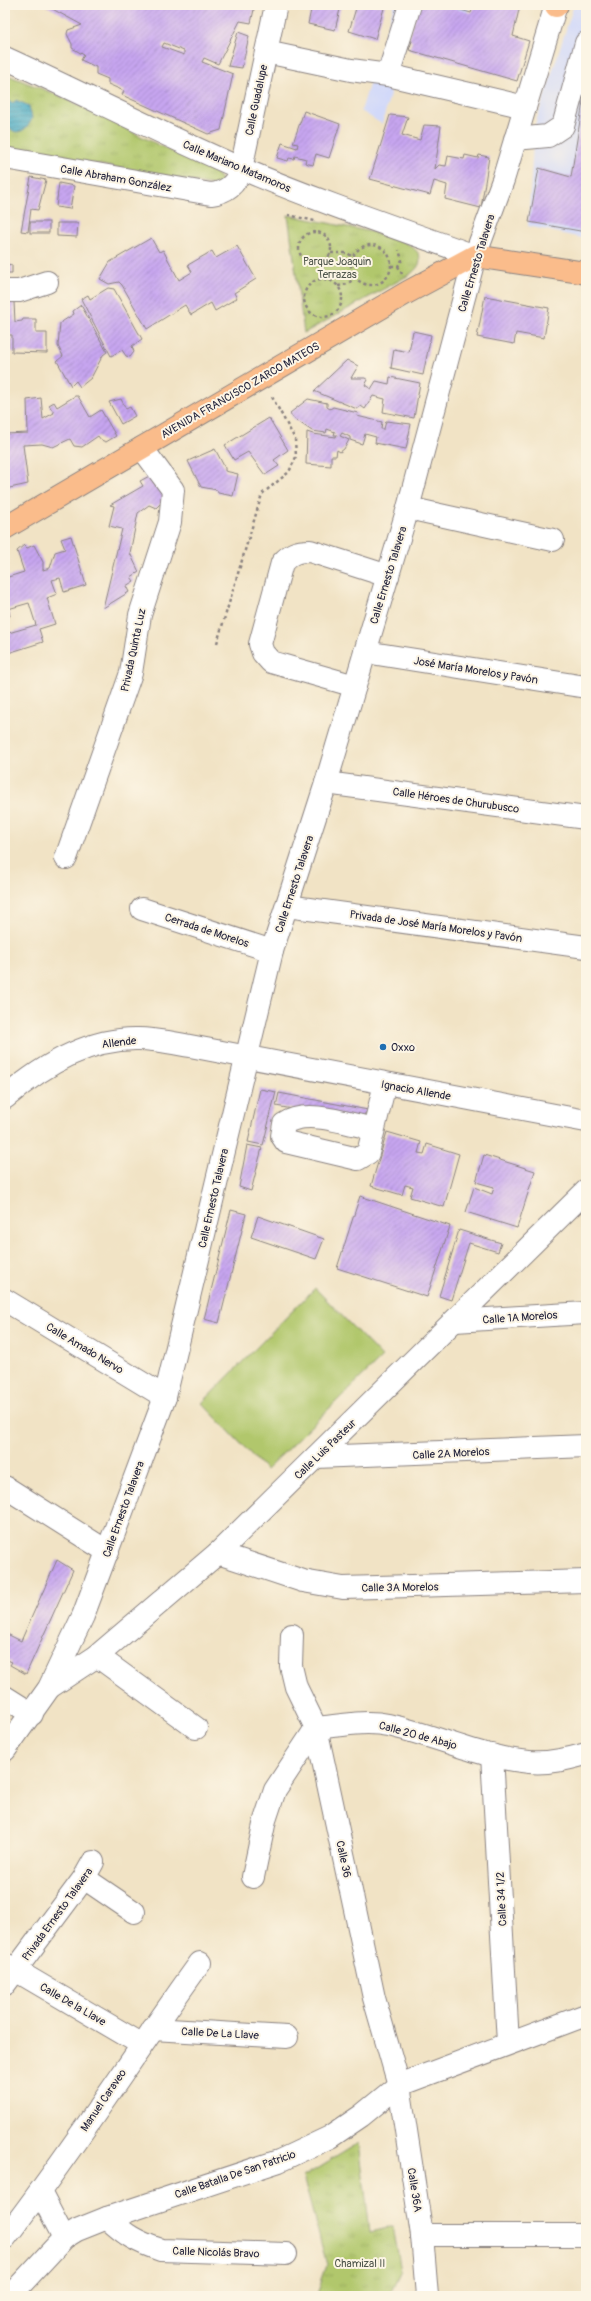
<svg xmlns="http://www.w3.org/2000/svg" width="591" height="2301" font-family="Pangolin,sans-serif">
	<style>
		.built { fill: #d2d9f9 }
		.grass { fill: #b1c76c; stroke: #6a7454 }
		.park { fill: url(#park-tufts); stroke: #6a7454 }
		.water { fill: url(#water-rules); stroke: #32667f }
		.building { fill: url(#building-hatch); fill-rule: evenodd }
		.lines { fill: none; stroke-linecap: round; stroke-linejoin: round }
		.minor-casing { stroke: #8a8280; stroke-width: 24 }
		.major-casing { stroke: #8a8280; stroke-width: 24 }
		.path { stroke: #8a8280; stroke-width: 2.5; stroke-dasharray: 3 3; stroke-linecap: butt }
		.minor { stroke: #fff; stroke-width: 22 }
		.major { stroke: #fabc8b; stroke-width: 22 }
		.poi-dot { fill: #1f6fb2; stroke: #fcf5e5; stroke-width: 1.5 }
		.labels { text-anchor: middle; stroke-width: 4; stroke-linejoin: round; paint-order: stroke }
		.street-label { font-size: 11px; fill: #22223b; stroke: #fcf5e5 }
		.park-label { font-size: 11px; fill: #4d544a; stroke: #fcf5e5 }
		.poi-label { font-size: 11px; fill: #22223b; stroke: #fcf5e5; text-anchor: start }
	</style>
	<defs>
		<pattern id="park-tufts" width="24" height="20" patternUnits="userSpaceOnUse"><rect width="24" height="20" fill="#b1c76c"/><path d="M3 7l-1-3M5 7V3M7 7l1-3M15 17l-1-3M17 17v-4M19 17l1-3" fill="none" stroke="#98ab5e"/></pattern>
		<pattern id="water-rules" width="6" height="5" patternUnits="userSpaceOnUse"><rect width="6" height="5" fill="#43a9c3"/><path d="M0 2.5h6" fill="none" stroke="#3889a0"/></pattern>
		<pattern id="building-hatch" width="6" height="6" patternUnits="userSpaceOnUse"><rect width="6" height="6" fill="#c7a6f0"/><path d="M-1 1l2-2M0 6l6-6M5 7l2-2" fill="none" stroke="#a187c4"/></pattern>
	</defs>
	<rect width="100%" height="100%" fill="#fcf5e5"/>
	<filter id="ink" filterUnits="userSpaceOnUse"><feTurbulence type="fractalNoise" baseFrequency=".025" numOctaves="2"/><feDisplacementMap in="SourceGraphic" scale="8" xChannelSelector="R" yChannelSelector="G"/><feConvolveMatrix kernelMatrix="1 2 1 2 8 2 1 2 1" color-interpolation-filters="sRGB"/></filter>
	<filter id="wash" filterUnits="userSpaceOnUse"><feTurbulence type="fractalNoise" baseFrequency=".012" numOctaves="4" result="noise"/><feDisplacementMap in="SourceGraphic" scale="16" xChannelSelector="R" yChannelSelector="G"/><feGaussianBlur stdDeviation="0.9" result="paint"/><feColorMatrix in="noise" values="0 0 0 0 0 0 0 0 0 0 0 0 0 0 0 0 0 1.4 0 .05"/><feComposite in="paint" operator="in"/></filter>
	<g filter="url(#wash)">
		<rect width="100%" height="100%" fill="#f1e3c5"/>
		<!-- built -->
		<g class="built">
			<polygon points="394,5 470,5 463,26 412,12 382,124 361,111"/>
			<polygon points="574,5 586,5 586,239 528,226 534,128"/>
		</g>
		<!-- grass -->
		<polygon class="grass" points="315,1288 382,1357 266,1470 202,1403"/>
		<!-- park -->
		<g class="park">
			<polygon points="5,74 60,96 217,174 222,182 219,186 5,148"/>
			<path d="M288,215L387,235C405,241 437,255 409,275L304,333Z"/>
			<polygon points="359,2143 370,2232 393,2227 401,2271 389,2296 316,2296 327,2265 303,2177"/>
		</g>
		<!-- water -->
		<path class="water" d="M5,99L13,103L16,100L29,106L32,118C30,126 20,136 12,130C9,128 9,125 5,124Z"/>
		<g id="blocks">
			<!-- building -->
			<g class="building">
				<path d="M45,5H255L251,23L240,21L218,64L204,58L202,62L233,74L221,130L208,134L122,95L124,91L108,84V79L96,74V67L81,60L84,55L72,48V44L67,34L68,30L82,25ZM164,43L184,51V55L162,47Z"/>
				<polygon points="312,5 341,5 335,30 308,24"/>
				<polygon points="357,5 385,5 375,39 349,31"/>
				<polygon points="418,5 459,5 457,9 471,13 474,5 520,5 513,36 529,41 517,81 409,50 412,41 409,40"/>
				<polygon points="238,32 249,36 242,68 228,66"/>
				<polygon points="585,89 586,232 529,222 539,168 571,177"/>
				<polygon points="304,111 340,124 329,158 316,154 313,165 305,163 306,159 295,156 294,159 289,158 288,161 277,158 282,143 297,148 298,144 293,143"/>
				<polygon points="390,115 408,117 402,135 420,140 424,125 441,126 435,169 439,165 446,166 448,156 464,159 465,155 478,158 479,155 489,157 481,208 445,199 447,185 434,181 430,195 370,179"/>
				<polygon points="31,177 46,180 38,210 31,209 28,232 21,231"/>
				<polygon points="59,183 74,186 70,209 56,207"/>
				<rect x="30" y="222" width="19" height="11"/>
				<polygon points="57,223 78,223 77,237 57,236"/>
				<polygon points="151,238 159,252 163,250 179,280 192,272 188,265 212,251 216,258 237,246 256,279 234,293 237,298 215,311 211,303 191,315 185,305 147,329 122,285 119,282 109,284 100,279 110,262"/>
				<polygon points="5,245 7,245 6,264 12,265 12,273 5,273"/>
				<polygon points="108,288 114,289 142,339 132,346 134,352 130,357 126,356 122,350 111,356 81,299 88,295 90,299"/>
				<polygon points="485,296 549,308 544,338 516,333 514,344 477,337"/>
				<polygon points="14,302 15,322 22,321 23,319 36,319 36,333 47,333 47,353 12,352 12,335 8,335 8,347 5,347 5,303"/>
				<polygon points="81,305 107,352 103,355 91,378 80,387 76,381 71,386 57,361 63,356 58,346 60,323 74,314 73,311"/>
				<polygon points="413,331 431,335 423,375 391,368 394,349 409,352"/>
				<polygon points="347,360 358,366 351,378 365,378 368,380 365,385 371,389 376,381 389,384 390,377 420,383 414,418 383,412 385,399 373,396 365,409 361,406 357,409 314,391"/>
				<polygon points="75,396 78,396 90,417 101,410 116,436 106,442 101,440 98,436 82,447 74,446 70,439 53,447 42,444 23,445 28,484 5,489 5,434 28,433 27,400 41,398 43,419 54,413 49,405 54,402 57,407"/>
				<polygon points="121,399 126,409 130,407 135,416 121,424 109,402"/>
				<polygon points="308,399 327,403 327,407 330,409 333,407 358,413 357,416 382,422 381,429 384,429 386,421 411,424 406,449 375,443 376,437 365,434 362,444 350,440 350,437 342,433 340,436 349,440 344,449 340,452 337,450 336,456 331,456 331,466 306,464 307,432 313,434 336,437 337,435 334,435 335,432 327,429 326,433 312,431 293,418 290,413"/>
				<polygon points="269,418 288,450 274,460 279,466 265,475 248,452 234,460 225,445"/>
				<polygon points="215,449 225,468 225,471 238,474 233,496 218,493 217,490 201,487 188,461"/>
				<polygon points="155,473 168,496 156,508 149,505 138,513 130,553 139,572 131,577 134,581 126,586 129,592 103,608 122,529 109,526 114,506 110,505 143,486 140,481"/>
				<polygon points="71,536 86,585 64,592 60,578 52,580 57,594 47,598 55,624 39,629 43,642 5,654 5,634 36,625 29,603 8,609 10,616 5,618 5,578 24,572 17,551 24,545 27,548 34,545 43,562 43,570 50,568 55,552 65,549 61,539"/>
				<polygon points="260,1089 276,1092 263,1145 248,1142"/>
				<polygon points="279,1093 368,1110 359,1121 276,1106"/>
				<polygon points="387,1132 421,1142 418,1153 424,1154 427,1144 459,1154 444,1207 410,1197 413,1187 405,1185 402,1195 371,1186"/>
				<polygon points="247,1145 262,1148 251,1191 239,1187"/>
				<polygon points="484,1155 535,1171 517,1228 466,1212 474,1187 492,1194 494,1187 476,1182"/>
				<polygon points="360,1196 450,1226 427,1297 337,1268"/>
				<polygon points="231,1210 246,1214 219,1323 204,1319"/>
				<polygon points="258,1216 324,1239 316,1259 251,1237"/>
				<polygon points="459,1230 501,1243 498,1252 469,1243 451,1300 439,1296"/>
				<polygon points="57,1560 73,1570 26,1674 10,1665 12,1662 5,1659 5,1633 21,1641"/>
			</g>
		</g>
	</g>
	<g filter="url(#ink)">
		<use href="#blocks" fill-opacity="0" stroke="#8a8280" stroke-width="1"/>
		<g class="lines">
			<defs>
				<g id="minor">
					<polyline points="266,52 351,70 388,75 525,107"/>
					<path d="M5,58C84,94 161,134 240,168C317,201 397,228 475,256"/>
					<polyline points="388,75 410,5"/>
					<polyline points="515,139 548,136 563,126 586,43"/>
					<path d="M5,158L211,194C227,192 236,184 241,169L276,5"/>
					<polyline points="5,291 19,291 47,282"/>
					<polyline points="408,508 553,540"/>
					<polyline points="365,652 586,687"/>
					<path d="M355,686L271,662L263,653L260,644L282,563C291,553 297,551 310,551L388,576"/>
					<polyline points="326,783 586,818"/>
					<polyline points="66,858 131,673 140,615 170,522 173,490 142,448"/>
					<polyline points="287,906 586,947"/>
					<polyline points="142,909 272,951"/>
					<path d="M5,1098C41,1067 88,1038 138,1039C155,1039 173,1043 190,1046L586,1121"/>
					<path d="M374,1129C349,1124 306,1108 284,1124L282,1136L286,1142L358,1159L368,1153L385,1084"/>
					<polyline points="5,1300 165,1397"/>
					<polyline points="455,1321 586,1313"/>
					<polyline points="316,1457 586,1446"/>
					<polyline points="5,1487 108,1552"/>
					<polyline points="218,1553 303,1581 343,1588 586,1581"/>
					<polyline points="292,1635 291,1666 296,1687 316,1728 374,1998 399,2085 422,2235 427,2296"/>
					<polyline points="97,1656 196,1728"/>
					<polyline points="50,1687 97,1656 218,1553 586,1191"/>
					<polyline points="5,1697 32,1714"/>
					<polyline points="5,1750 49,1688 83,1616 165,1397 272,951 326,783 408,508 475,256 503,180 556,5"/>
					<polyline points="492,1755 508,2043"/>
					<path d="M253,1877L265,1820L275,1790L316,1728C339,1726 365,1720 388,1725C435,1735 481,1758 529,1762C548,1764 568,1759 586,1754"/>
					<polyline points="84,1878 134,1912"/>
					<polyline points="5,1964 141,2044"/>
					<polyline points="5,1984 84,1878 93,1862"/>
					<polyline points="153,2029 287,2037"/>
					<polyline points="40,2192 64,2238"/>
					<path d="M107,2218C125,2235 137,2242 161,2250L286,2254"/>
					<polyline points="422,2235 586,2235"/>
					<path d="M5,2238C74,2149 134,2054 200,1963"/>
					<polyline points="10,2296 64,2238 77,2230 107,2218 279,2161 330,2137 361,2116 399,2085 586,2015"/>
				</g>
				<g id="major">
					<polyline points="556,6 557,5"/>
					<polyline points="5,528 408,292 475,256 586,273"/>
				</g>
			</defs>
			<!-- minor casing -->
			<use href="#minor" class="minor-casing"/>
			<!-- major casing -->
			<use href="#major" class="major-casing"/>
			<!-- path -->
			<g class="path">
				<polyline points="288,215 315,221"/>
				<circle cx="315" cy="248" r="16"/>
				<circle cx="371" cy="265" r="20"/>
				<polyline points="331,253 348,253 353,258"/>
				<polyline points="322,262 323,272 327,280"/>
				<polyline points="391,266 398,266 402,260 399,250"/>
				<polyline points="398,266 402,274"/>
				<circle cx="323" cy="298" r="19"/>
				<polyline points="338,286 348,284 355,277"/>
				<polyline points="217,643 262,494 289,472 296,457 295,439 271,395"/>
			</g>
			<!-- minor -->
			<use href="#minor" class="minor"/>
			<!-- major -->
			<use href="#major" class="major"/>
		</g>
	</g>
	<!-- markers -->
	<circle class="poi-dot" cx="383" cy="1047" r="4"/>
	<g class="labels">
		<!-- street labels -->
		<g class="street-label">
			<text transform="translate(256 100) rotate(-78)" y="4">Calle Guadalupe</text>
			<text transform="translate(237 166) rotate(23)" y="4">Calle Mariano Matamoros</text>
			<text transform="translate(116 178) rotate(10)" y="4">Calle Abraham González</text>
			<text transform="translate(476 263) rotate(-73)" y="4">Calle Ernesto Talavera</text>
			<text transform="translate(240 390) rotate(-30)" y="4">AVENIDA FRANCISCO ZARCO MATEOS</text>
			<text transform="translate(388 575) rotate(-73)" y="4">Calle Ernesto Talavera</text>
			<text transform="translate(133 650) rotate(-78)" y="4">Privada Quinta Luz</text>
			<text transform="translate(476 670) rotate(9)" y="4">José María Morelos y Pavón</text>
			<text transform="translate(456 800) rotate(8)" y="4">Calle Héroes de Churubusco</text>
			<text transform="translate(294 884) rotate(-72)" y="4">Calle Ernesto Talavera</text>
			<text transform="translate(436 926) rotate(8)" y="4">Privada de José María Morelos y Pavón</text>
			<text transform="translate(207 930) rotate(18)" y="4">Cerrada de Morelos</text>
			<text transform="translate(119 1042) rotate(-7)" y="4">Allende</text>
			<text transform="translate(416 1090) rotate(10)" y="4">Ignacio Allende</text>
			<text transform="translate(213 1198) rotate(-77)" y="4">Calle Ernesto Talavera</text>
			<text transform="translate(520 1317) rotate(-4)" y="4">Calle 1A Morelos</text>
			<text transform="translate(85 1348) rotate(31)" y="4">Calle Amado Nervo</text>
			<text transform="translate(325 1449) rotate(-44)" y="4">Calle Luis Pasteur</text>
			<text transform="translate(451 1453) rotate(-3)" y="4">Calle 2A Morelos</text>
			<text transform="translate(123 1509) rotate(-70)" y="4">Calle Ernesto Talavera</text>
			<text transform="translate(400 1587) rotate(-1)" y="4">Calle 3A Morelos</text>
			<text transform="translate(418 1735) rotate(15)" y="4">Calle 20 de Abajo</text>
			<text transform="translate(344 1859) rotate(78)" y="4">Calle 36</text>
			<text transform="translate(501 1899) rotate(-93)" y="4">Calle 34 1/2</text>
			<text transform="translate(57 1914) rotate(-54)" y="4">Privada Ernesto Talavera</text>
			<text transform="translate(73 2004) rotate(30)" y="4">Calle De la Llave</text>
			<text transform="translate(220 2033) rotate(3)" y="4">Calle De La Llave</text>
			<text transform="translate(103 2100) rotate(-56)" y="4">Manuel Caraveo</text>
			<text transform="translate(235 2174) rotate(-19)" y="4">Calle Batalla De San Patricio</text>
			<text transform="translate(415 2190) rotate(81)" y="4">Calle 36A</text>
			<text transform="translate(216 2252) rotate(2)" y="4">Calle Nicolás Bravo</text>
		</g>
		<!-- park labels -->
		<g class="park-label">
			<text x="337" y="265">Parque Joaquin<tspan x="337" dy="13">Terrazas</tspan></text>
			<text x="360" y="2267">Chamizal II</text>
		</g>
		<!-- poi labels -->
		<g class="poi-label">
			<text x="391" y="1051">Oxxo</text>
		</g>
	</g>
	<!-- margin -->
	<rect width="591" height="2301" fill="none" stroke="#fcf5e5" stroke-width="20"/>
</svg>
